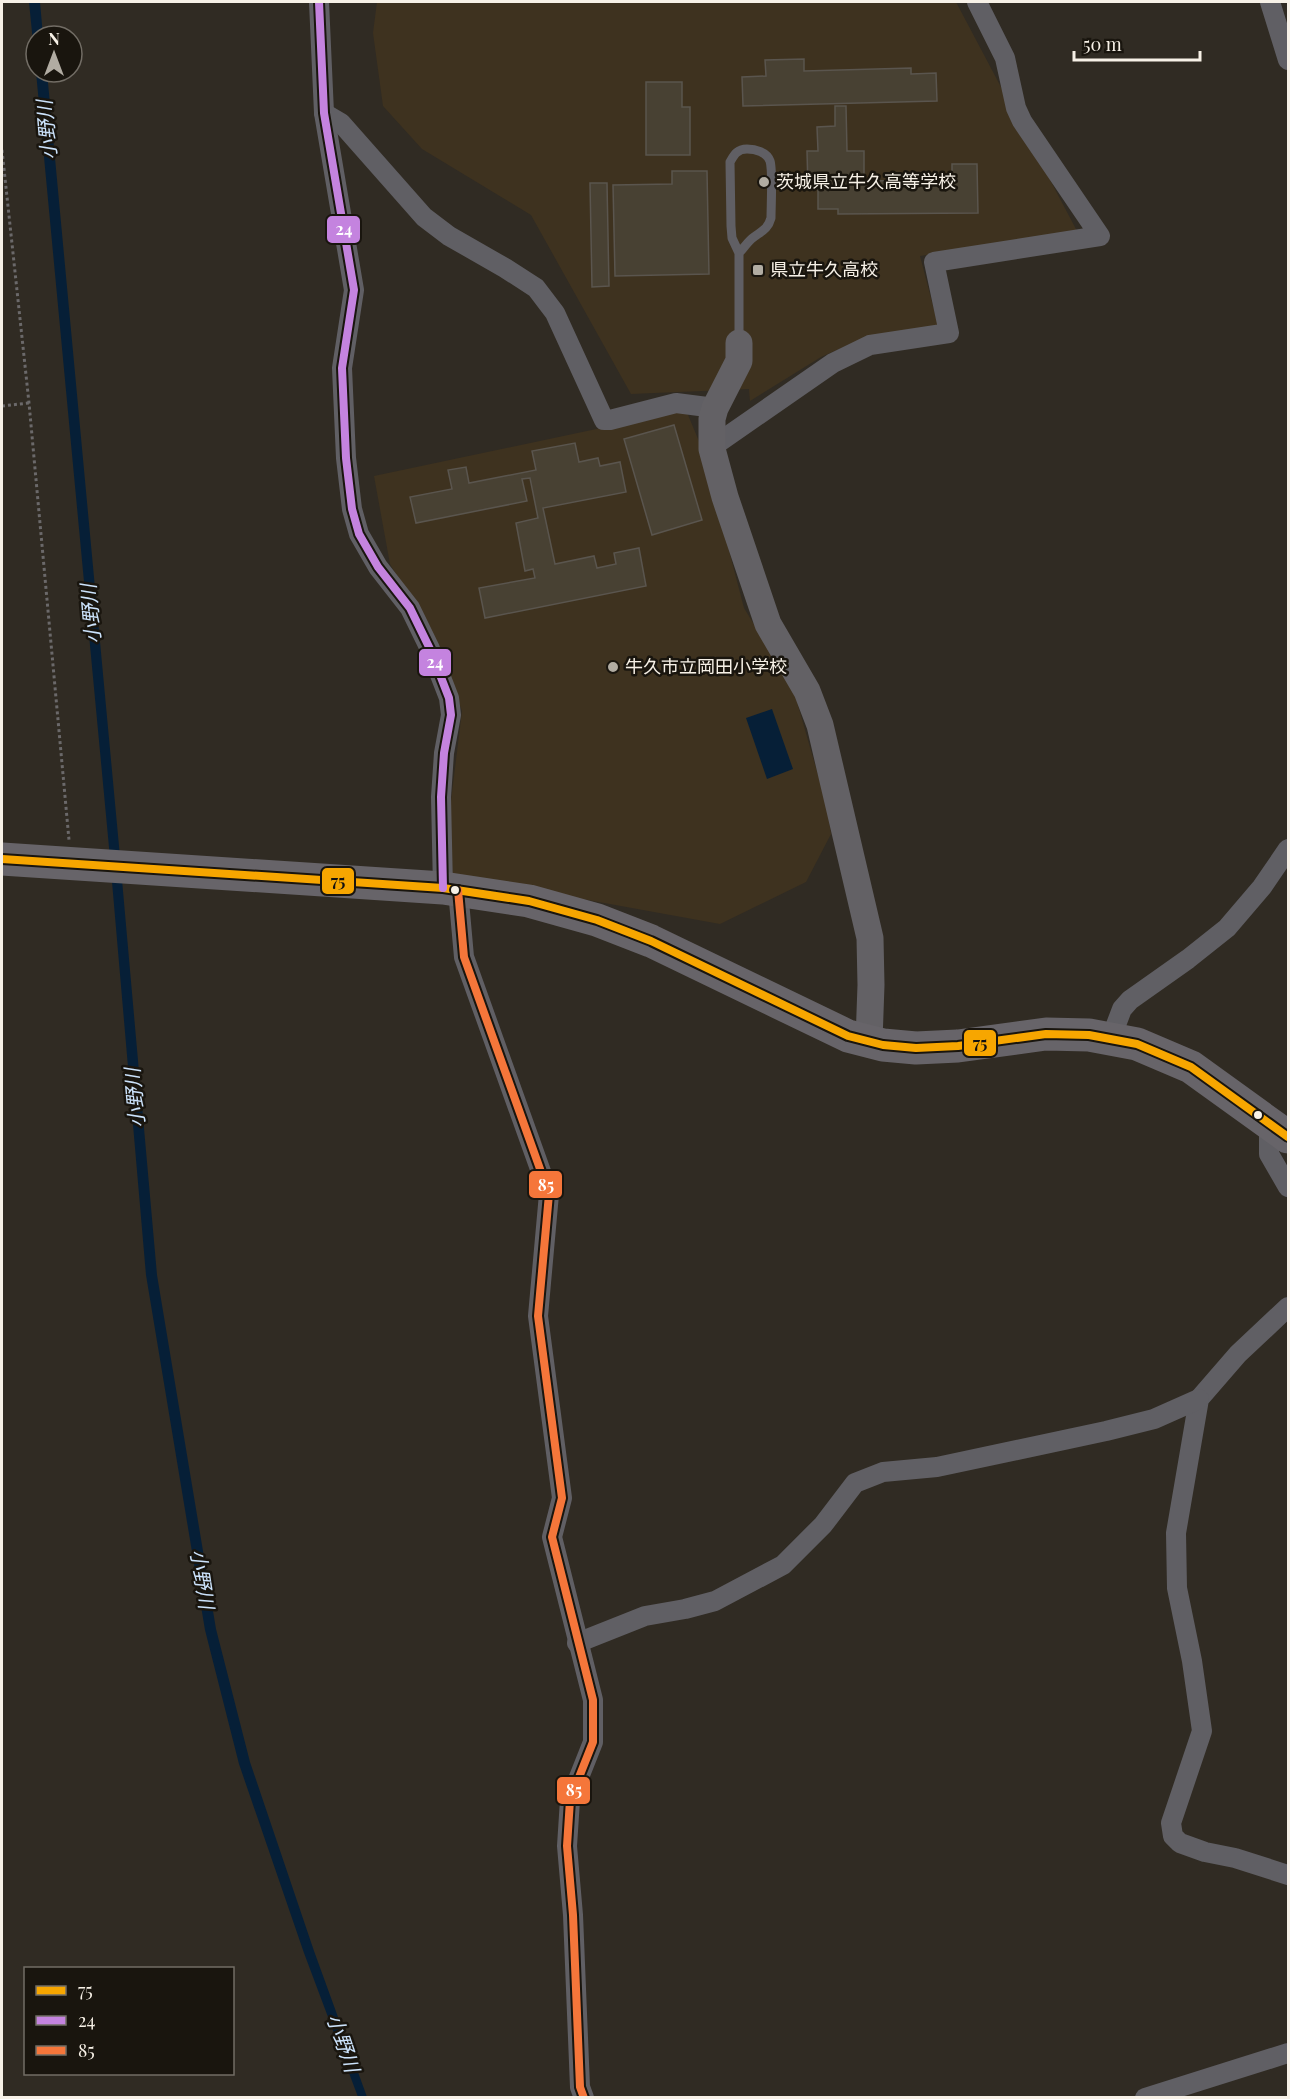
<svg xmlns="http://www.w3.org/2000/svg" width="1290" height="2099" font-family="'Playfair Display','Noto Sans JP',serif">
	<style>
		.built { fill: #3e321f }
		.water { fill: #061f37 }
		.building { fill: #484133; stroke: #5a554e; stroke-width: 1.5 }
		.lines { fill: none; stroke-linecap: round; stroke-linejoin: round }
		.path { stroke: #6b696a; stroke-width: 3; stroke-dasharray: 3 3; stroke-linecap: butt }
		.lane { stroke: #605f64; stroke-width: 9 }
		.street { stroke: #605f64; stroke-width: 20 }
		.secondary { stroke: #636165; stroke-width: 27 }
		.highway { stroke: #676469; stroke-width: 33 }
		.bus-1-casing { stroke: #19150e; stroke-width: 12 }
		.bus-2-casing { stroke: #19150e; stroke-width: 12 }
		.bus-3-casing { stroke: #19150e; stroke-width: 12 }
		.bus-1 { stroke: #f7a600; stroke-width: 8 }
		.bus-2 { stroke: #c483df; stroke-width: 8 }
		.bus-3 { stroke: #f5763a; stroke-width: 8 }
		.poi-dot { fill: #b1aca2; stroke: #19150e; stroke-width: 2 }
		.bus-dot { fill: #f7f1e7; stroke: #19150e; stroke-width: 2 }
		.labels { text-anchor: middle; stroke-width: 5; stroke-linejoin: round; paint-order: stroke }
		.poi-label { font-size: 18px; fill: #f7f1e7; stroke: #19150e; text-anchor: start }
		.water-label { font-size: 20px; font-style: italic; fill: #cce3fc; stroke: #19150e }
		.line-badge { stroke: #19150e; stroke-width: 2 }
		.badge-label { font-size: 16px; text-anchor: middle; font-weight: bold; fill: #fff }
		.pale-badge-label { font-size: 16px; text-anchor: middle; font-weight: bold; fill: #111 }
	</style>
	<rect width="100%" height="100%" fill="#302b23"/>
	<!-- built -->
	<g class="built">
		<polygon points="377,2 956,2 1077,231 920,256 938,325 864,338 821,357 750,401 749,389 631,394 531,215 422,149 383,106 373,33"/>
		<polygon points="686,410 703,451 744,608 793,688 826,803 831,834 806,882 720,924 450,875 450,809 462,711 439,647 390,564 374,476"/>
	</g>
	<!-- water -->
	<g class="water">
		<polygon points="29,2 40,2 43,36 36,36 36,72"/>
		<polygon points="36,72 47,72 119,846 157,1275 216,1629 250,1762 314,1951 367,2097 358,2097 304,1953 239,1764 205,1630 146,1275 109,847"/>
		<polygon points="772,709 793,769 767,779 746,718"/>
	</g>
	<!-- building -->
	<g class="building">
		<polygon points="804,59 804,71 911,68 911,74 936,73 937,101 743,106 742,77 766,76 765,60"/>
		<polygon points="646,82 682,82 682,107 690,107 690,155 646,155"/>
		<polygon points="835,106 846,106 847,151 864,151 864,181 952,180 952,164 977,164 978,213 838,214 838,209 818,209 818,188 808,188 807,151 818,151 817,127 835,126"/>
		<polygon points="672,171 707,171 709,274 615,276 613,185 672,184"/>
		<polygon points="590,183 607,183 609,286 592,287"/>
		<polygon points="674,425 702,520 652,535 624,439"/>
		<polygon points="575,443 579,462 598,458 600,466 620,462 626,492 543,508 555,564 594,556 597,568 616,564 614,553 639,548 646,586 485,618 479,588 535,578 533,569 525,571 516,523 538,518 530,478 522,479 527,501 416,523 410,497 452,489 448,470 466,467 469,483 536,470 532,451"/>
	</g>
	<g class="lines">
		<!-- path -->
		<g class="path">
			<polyline points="2,150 29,403 69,840"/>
			<polyline points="2,406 29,403"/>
		</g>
		<!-- lane -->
		<path class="lane" d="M739,253C744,248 748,241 754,237C762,231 768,229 771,218C771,206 773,170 770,161C767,152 755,149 747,149C737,149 734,155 730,162L731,226L732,238L739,253V341"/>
		<!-- street -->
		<g class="street">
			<polyline points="319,2 324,113 354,290 342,368 346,458 352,509 359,534 378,567 410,608 430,649 449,698 451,715 444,753 441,797 443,888"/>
			<polyline points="1270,2 1288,60"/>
			<polyline points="324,113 341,123 424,217 449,236 505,268 536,288 555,313 604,420 610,420 676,403 715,408"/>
			<polyline points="712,447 833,363 870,345 949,333 934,262 1100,236 1022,121 1016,108 1005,58 977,2"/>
			<polyline points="458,890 464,957 549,1194 538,1316 562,1498 552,1537 593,1700 593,1742 570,1800 567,1846 573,1915 580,2087 584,2098"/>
			<polyline points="1111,1038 1122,1009 1130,1000 1188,959 1227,928 1262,887 1288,849"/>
			<polyline points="1269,1122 1269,1154 1288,1187"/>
			<polyline points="1288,1307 1238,1354 1199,1399 1176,1533 1177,1588 1192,1661 1202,1731 1171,1823 1173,1836 1180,1843 1205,1852 1235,1858 1288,1875"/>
			<polyline points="577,1643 645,1616 685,1609 715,1601 783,1565 823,1525 855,1483 883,1472 937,1467 1106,1431 1154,1419 1199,1399"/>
			<polyline points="1145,2098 1288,2053"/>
		</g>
		<!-- secondary -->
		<polyline class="secondary" points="739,343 739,361 715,408 712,419 712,449 725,497 768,624 807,691 820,725 870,938 871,985 869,1041"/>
		<!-- highway -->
		<polyline class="highway" points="2,859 443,888 529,901 597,920 651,941 848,1036 883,1045 916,1048 958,1046 1046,1034 1089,1035 1137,1044 1191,1067 1288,1137"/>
		<defs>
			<polyline id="bus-1" points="2,859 443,888 529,901 597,920 651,941 848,1036 883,1045 916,1048 958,1046 1046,1034 1089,1035 1137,1044 1191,1067 1288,1137"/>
			<polyline id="bus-2" points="319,2 324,113 354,290 342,368 346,458 352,509 359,534 378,567 410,608 430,649 449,698 451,715 444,753 441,797 443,888"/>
			<polyline id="bus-3" points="458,890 464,957 549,1194 538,1316 562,1498 552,1537 593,1700 593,1742 570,1800 567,1846 573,1915 580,2087 584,2098"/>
		</defs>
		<!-- bus-1 casing -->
		<use href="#bus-1" class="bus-1-casing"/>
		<!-- bus-2 casing -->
		<use href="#bus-2" class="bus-2-casing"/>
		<!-- bus-3 casing -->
		<use href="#bus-3" class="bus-3-casing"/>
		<!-- bus-1 -->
		<use href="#bus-1" class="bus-1"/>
		<!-- bus-2 -->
		<use href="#bus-2" class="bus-2"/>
		<!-- bus-3 -->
		<use href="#bus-3" class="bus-3"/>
	</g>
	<!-- markers -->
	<g class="poi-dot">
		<circle cx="764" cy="182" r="6"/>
		<rect x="752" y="264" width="12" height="12" rx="3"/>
		<circle cx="613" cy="667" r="6"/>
	</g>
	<g class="bus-dot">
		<circle cx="455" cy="890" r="5"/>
		<circle cx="1258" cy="1115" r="5"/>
	</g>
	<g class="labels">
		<!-- poi labels -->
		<g class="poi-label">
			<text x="776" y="188">茨城県立牛久高等学校</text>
			<text x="770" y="276">県立牛久高校</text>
			<text x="625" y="673">牛久市立岡田小学校</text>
		</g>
		<!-- water labels -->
		<g class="water-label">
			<text transform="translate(47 130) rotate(-95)" y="7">小野川</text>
			<text transform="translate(91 614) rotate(-95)" y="7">小野川</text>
			<text transform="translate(135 1098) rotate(-95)" y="7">小野川</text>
			<text transform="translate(202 1579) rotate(81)" y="7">小野川</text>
			<text transform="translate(343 2043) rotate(71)" y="7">小野川</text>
		</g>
	</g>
	<g class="line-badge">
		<rect x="326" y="215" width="35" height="29" rx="6" fill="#c483df"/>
		<rect x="418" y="648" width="34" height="29" rx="6" fill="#c483df"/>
		<rect x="321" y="867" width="34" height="28" rx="6" fill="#f7a600"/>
		<rect x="963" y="1029" width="34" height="28" rx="6" fill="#f7a600"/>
		<rect x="528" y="1170" width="35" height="29" rx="6" fill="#f5763a"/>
		<rect x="556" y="1776" width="35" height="29" rx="6" fill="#f5763a"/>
	</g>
	<g class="badge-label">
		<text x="344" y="235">24</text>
		<text x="435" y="668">24</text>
		<text x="546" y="1191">85</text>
		<text x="574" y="1796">85</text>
	</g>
	<g class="pale-badge-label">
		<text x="338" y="887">75</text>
		<text x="980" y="1049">75</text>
	</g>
	<!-- border -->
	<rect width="1290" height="2099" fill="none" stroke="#f7f1e7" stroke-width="6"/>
	<!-- legend -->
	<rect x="24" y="1967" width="210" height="108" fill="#19150e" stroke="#726d65" stroke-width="1.5"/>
	<rect x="36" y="1986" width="30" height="9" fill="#f7a600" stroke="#726d65" stroke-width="1.5"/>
	<text x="78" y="1997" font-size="18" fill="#f7f1e7">75</text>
	<rect x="36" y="2016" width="30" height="9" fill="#c483df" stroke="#726d65" stroke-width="1.5"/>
	<text x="78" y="2027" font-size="18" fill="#f7f1e7">24</text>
	<rect x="36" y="2046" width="30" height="9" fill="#f5763a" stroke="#726d65" stroke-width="1.5"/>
	<text x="78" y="2057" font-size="18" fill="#f7f1e7">85</text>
	<!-- north arrow -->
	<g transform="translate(54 54)"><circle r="28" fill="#19150e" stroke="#726d65" stroke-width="1.5"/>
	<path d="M0-4.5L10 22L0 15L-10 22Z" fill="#b1aca2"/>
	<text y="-9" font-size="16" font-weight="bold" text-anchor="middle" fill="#f7f1e7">N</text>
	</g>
	<!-- scale -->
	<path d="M1074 51v9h126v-9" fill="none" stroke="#f7f1e7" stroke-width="3"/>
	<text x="1083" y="51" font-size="18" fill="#f7f1e7" stroke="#19150e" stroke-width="4.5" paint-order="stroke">50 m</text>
</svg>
